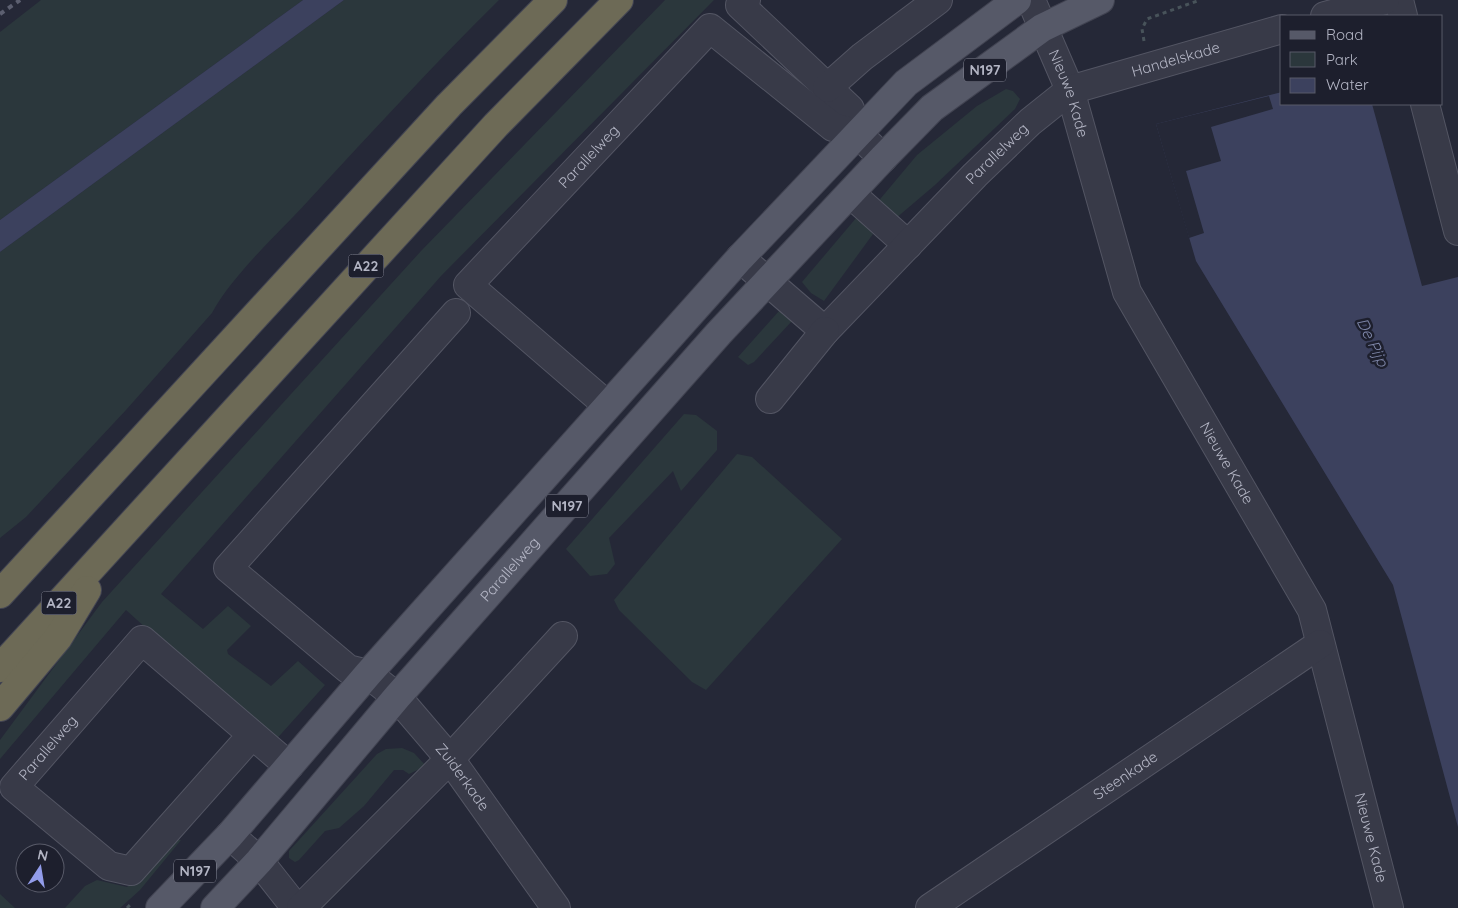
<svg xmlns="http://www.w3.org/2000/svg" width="1458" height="908" font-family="Quicksand,sans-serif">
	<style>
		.green { fill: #2b373c }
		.water { fill: #3c415e }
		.pier { fill: #252837 }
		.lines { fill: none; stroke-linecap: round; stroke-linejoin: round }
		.minor-casing { stroke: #535563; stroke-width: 30 }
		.major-casing { stroke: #414351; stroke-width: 30 }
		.highway-casing { stroke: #434553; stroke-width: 30 }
		.path { stroke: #48535a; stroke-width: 3; stroke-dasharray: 4 4; stroke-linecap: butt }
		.minor { stroke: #383a48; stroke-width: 28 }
		.major { stroke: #565968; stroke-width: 28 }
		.highway { stroke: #6d6a56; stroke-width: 28 }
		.rail { stroke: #5c5f70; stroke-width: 4; stroke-dasharray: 5 5; stroke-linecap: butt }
		.labels { text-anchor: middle; stroke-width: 5; stroke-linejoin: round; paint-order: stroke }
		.shield { fill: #1d1f2d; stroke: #868897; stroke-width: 1 }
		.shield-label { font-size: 14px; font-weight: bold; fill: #b3b5c4 }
		.street-label { font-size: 15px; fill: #b3b5c4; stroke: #1d1f2d }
		.water-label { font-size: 16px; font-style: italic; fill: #7e86a8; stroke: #1d1f2d }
	</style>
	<rect width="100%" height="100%" fill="#252837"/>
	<!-- green -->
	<g class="green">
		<polygon points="41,0 303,0 0,220 0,32"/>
		<path d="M344,0H499C433,65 371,133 308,201C278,234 233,274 212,313L126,410L26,517L0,538V252Z"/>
		<polygon points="665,0 714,0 441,276 161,594 203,629 228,606 251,626 227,650 228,654 271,686 298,661 325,685 273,743 126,610 0,759 0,740 102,602 421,251"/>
		<polygon points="1006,89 1013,91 1020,99 1015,109 935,185 895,219 876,204 917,155 977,106"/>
		<polygon points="857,217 873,234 824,301 811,293 802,282"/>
		<polygon points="779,311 792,321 754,362 748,365 738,357"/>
		<polygon points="684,414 696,415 717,431 717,450 681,491 673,471 609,538 615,564 607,574 590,576 566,549"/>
		<polygon points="737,454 752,457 842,539 706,690 692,682 619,610 614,600"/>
		<polygon points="402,748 414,753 426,766 409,774 403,770 394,770 364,806 339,828 325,831 299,860 295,862 289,858 289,851 377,754 386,749"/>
		<polygon points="175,840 181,840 140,890 120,908 65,908 85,886 97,880 127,887"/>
		<polygon points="0,894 15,908 0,908"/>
	</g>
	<!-- water -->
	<g class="water">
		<polygon points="303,0 344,0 0,252 0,220"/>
		<polygon points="1282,92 1282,104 1372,104 1422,286 1458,277 1458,827 1393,585 1196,261 1156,124"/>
	</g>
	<!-- pier -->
	<polygon class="pier" points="1269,96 1273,109 1211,127 1221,161 1186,171 1204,233 1189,238 1156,124"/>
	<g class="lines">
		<defs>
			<g id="minor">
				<polyline points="746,0 740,5 850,109 858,134 883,158"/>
				<path id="s1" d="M1031,0L1070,90L1127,292L1312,610L1389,908"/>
				<polyline points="1399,0 1403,16"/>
				<polyline points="1325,16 1385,0"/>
				<polyline points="827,88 862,57 938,0"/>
				<polyline points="1425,104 1458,231"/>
				<polyline points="851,194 908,245"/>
				<path id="s2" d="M740,258L825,331L975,175L1030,122L1070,90L1282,29"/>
				<path id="s3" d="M456,313L228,568L348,669L368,674L397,697L450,759L556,908"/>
				<polyline points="770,399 825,331"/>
				<path id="s4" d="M607,405L468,285L710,28L833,127L858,134"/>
				<path id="s5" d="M252,735L131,871L109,866L14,787L142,640L289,766"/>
				<polyline points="230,835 259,861 296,908"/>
				<polyline points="301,908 450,759 563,636"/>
				<path id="s6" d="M930,908L1320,644"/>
			</g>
			<g id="major">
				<polyline points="160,908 230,835 368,674 740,258 906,83 1017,0"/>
				<path id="s7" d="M215,908L259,861L397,697L719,333L883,158L932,108L1042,28L1100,0"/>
			</g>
			<g id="highway">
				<polyline points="0,594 449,105 553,0"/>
				<polyline points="0,668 496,125 619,0"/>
				<polyline points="0,707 58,638 87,590"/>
			</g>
		</defs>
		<!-- minor casing -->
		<use href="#minor" class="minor-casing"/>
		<!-- major casing -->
		<use href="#major" class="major-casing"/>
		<!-- highway casing -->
		<use href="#highway" class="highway-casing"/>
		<!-- path -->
		<g class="path">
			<polyline points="1144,41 1142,29 1147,19 1200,0"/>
			<polyline points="127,908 132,903"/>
		</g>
		<!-- minor -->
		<use href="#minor" class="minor"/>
		<!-- major -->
		<use href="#major" class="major"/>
		<!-- highway -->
		<use href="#highway" class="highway"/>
		<!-- rail -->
		<polyline class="rail" points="0,14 20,0"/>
	</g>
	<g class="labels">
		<!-- shield labels -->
		<g class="shield">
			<rect x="964" y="58.5" width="42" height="23" rx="4"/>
			<rect x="348.5" y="254.5" width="35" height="23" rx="4"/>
			<rect x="546" y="494.5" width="42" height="23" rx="4"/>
			<rect x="41.5" y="591.5" width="35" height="23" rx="4"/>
			<rect x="174" y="859.5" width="42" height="23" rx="4"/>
		</g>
		<g class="shield-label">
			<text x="985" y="75">N197</text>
			<text x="366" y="271">A22</text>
			<text x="567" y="511">N197</text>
			<text x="59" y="608">A22</text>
			<text x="195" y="876">N197</text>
		</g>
		<!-- street labels -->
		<g class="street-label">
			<text dy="5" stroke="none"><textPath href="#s2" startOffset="566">Handelskade</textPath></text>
			<text dy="5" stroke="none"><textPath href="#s1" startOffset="101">Nieuwe Kade</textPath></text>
			<text dy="5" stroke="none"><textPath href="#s2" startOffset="359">Parallelweg</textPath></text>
			<text dy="5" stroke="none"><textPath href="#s4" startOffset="360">Parallelweg</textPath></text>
			<text dy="5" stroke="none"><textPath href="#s1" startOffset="506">Nieuwe Kade</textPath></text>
			<text dy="5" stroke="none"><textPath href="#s7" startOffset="449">Parallelweg</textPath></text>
			<text dy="5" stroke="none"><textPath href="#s5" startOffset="380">Parallelweg</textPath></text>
			<text dy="5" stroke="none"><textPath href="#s6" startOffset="236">Steenkade</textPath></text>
			<text dy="5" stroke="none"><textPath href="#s3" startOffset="660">Zuiderkade</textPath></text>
			<text dy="5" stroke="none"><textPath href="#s1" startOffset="911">Nieuwe Kade</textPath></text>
		</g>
		<!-- water labels -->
		<g class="water-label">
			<text transform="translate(1373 342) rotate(64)" y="6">De Pijp</text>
		</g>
	</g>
	<!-- legend -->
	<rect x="1280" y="15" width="162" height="90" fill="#1d1f2d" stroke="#595b69"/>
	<rect x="1290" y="31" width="25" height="8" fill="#565968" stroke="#595b69"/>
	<text x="1326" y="40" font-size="15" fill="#b3b5c4">Road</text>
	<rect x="1290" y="52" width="25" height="15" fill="#2b373c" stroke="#595b69"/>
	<text x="1326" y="65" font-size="15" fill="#b3b5c4">Park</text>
	<rect x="1290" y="78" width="25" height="15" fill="#3c415e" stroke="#595b69"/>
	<text x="1326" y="90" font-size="15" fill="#b3b5c4">Water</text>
	<!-- north arrow -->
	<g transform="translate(40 868) rotate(12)"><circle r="24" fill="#1d1f2d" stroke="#595b69"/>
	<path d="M0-4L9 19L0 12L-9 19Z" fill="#929cea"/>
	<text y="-8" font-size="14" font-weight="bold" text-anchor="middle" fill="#b3b5c4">N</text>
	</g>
</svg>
